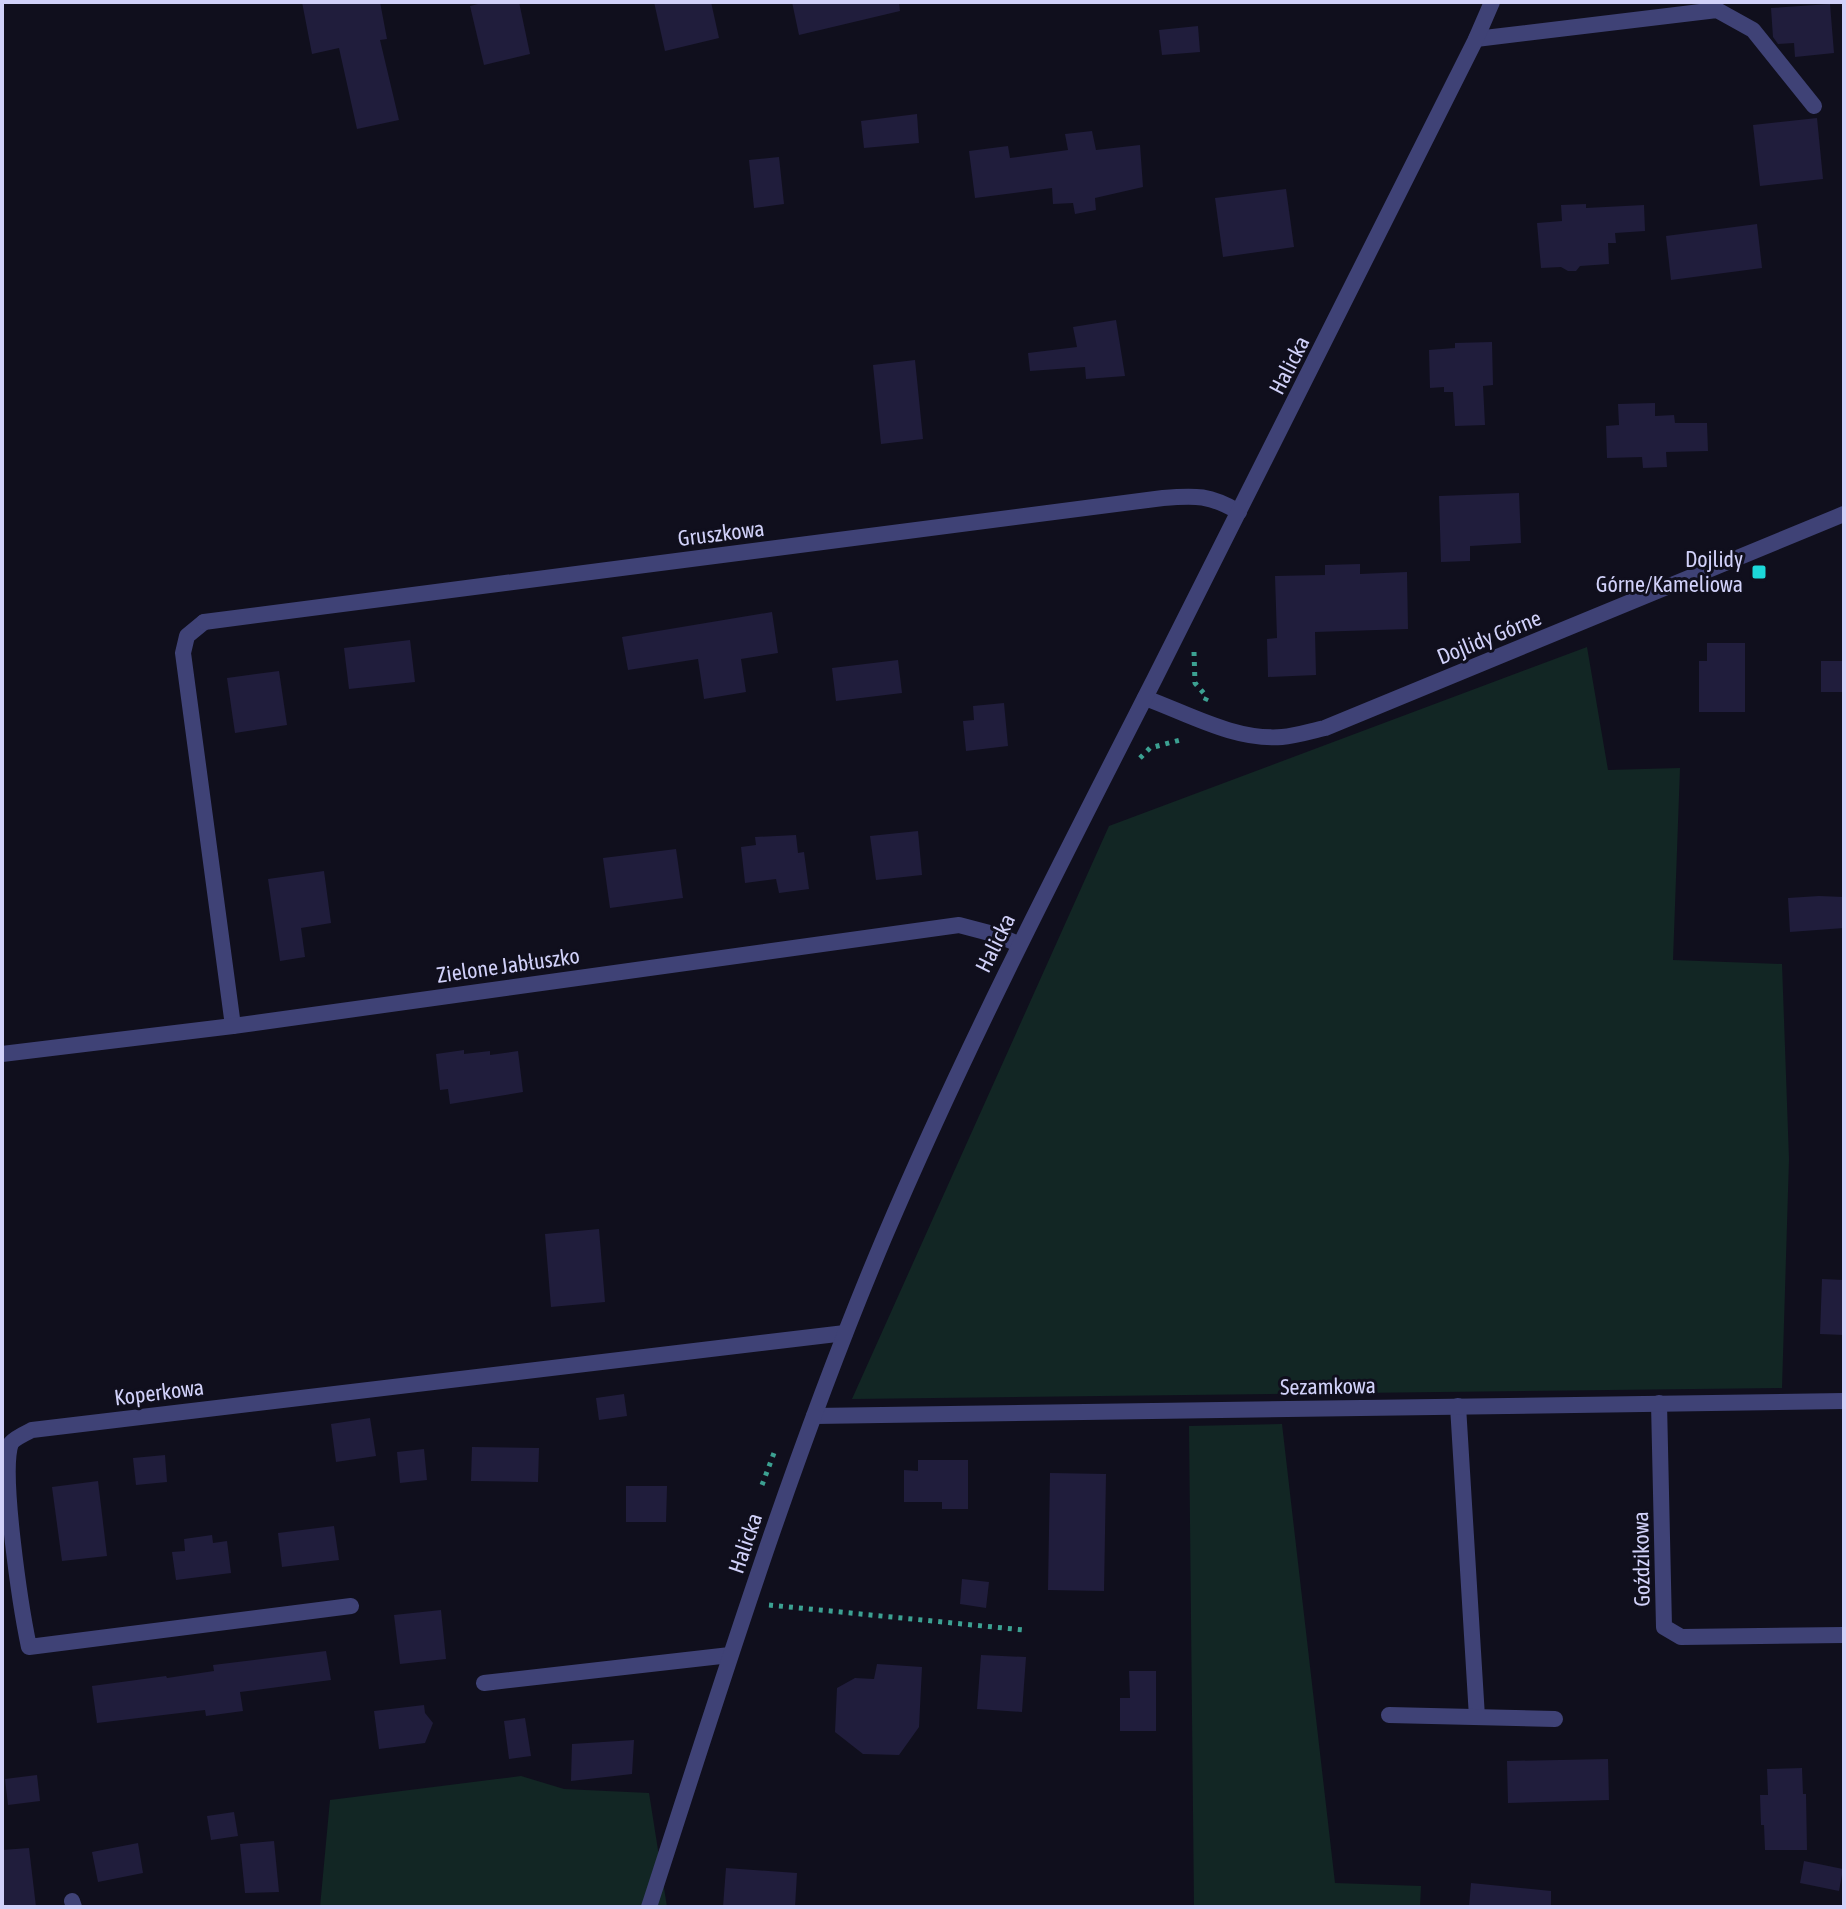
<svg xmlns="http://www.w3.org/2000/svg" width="1846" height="1909" font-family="'Asap Condensed',sans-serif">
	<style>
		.green { fill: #122624 }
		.building { fill: #201d3c }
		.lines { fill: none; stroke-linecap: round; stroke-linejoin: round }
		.path { stroke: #3ca192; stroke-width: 5; stroke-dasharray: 4 6; stroke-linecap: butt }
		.service { stroke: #3f4276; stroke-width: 16 }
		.minor { stroke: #3f4276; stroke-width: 16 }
		.poi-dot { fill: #1cd8d9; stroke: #100f1d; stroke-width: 3 }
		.labels { text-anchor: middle; stroke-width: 6; stroke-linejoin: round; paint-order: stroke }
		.street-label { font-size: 22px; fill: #d1d1f9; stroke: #100f1d }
		.poi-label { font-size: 22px; fill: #d1d1f9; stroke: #100f1d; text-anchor: end }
	</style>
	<rect width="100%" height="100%" fill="#100f1d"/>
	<!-- green -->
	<g class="green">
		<polygon points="1587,647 1608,770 1680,768 1673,960 1782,964 1789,1159 1782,1388 852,1399 1109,826"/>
		<polygon points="1282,1424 1335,1883 1421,1886 1420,1907 1194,1907 1189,1426"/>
		<polygon points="521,1776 564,1789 649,1793 667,1907 320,1907 330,1800"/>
	</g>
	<!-- building -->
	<g class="building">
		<polygon points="302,2 380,2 387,39 380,40 399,120 357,129 339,48 312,54"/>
		<polygon points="486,2 519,2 530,54 484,65 470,6"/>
		<polygon points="654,2 711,2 719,38 665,51"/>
		<polygon points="792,2 899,2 900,11 799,35"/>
		<polygon points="1830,4 1834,53 1795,57 1794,43 1778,44 1773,37 1771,8"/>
		<polygon points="1198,26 1200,52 1162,55 1159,30"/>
		<polygon points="917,114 919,143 864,148 861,121"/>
		<polygon points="1817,118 1823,179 1760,186 1753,125"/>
		<polygon points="1092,131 1096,150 1140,145 1143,187 1095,198 1096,210 1075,214 1073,203 1053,204 1052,188 975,198 969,151 1008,146 1010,158 1068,150 1065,134"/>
		<polygon points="779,157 784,204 754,208 749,160"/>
		<polygon points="1286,189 1294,247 1223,257 1215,198"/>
		<polygon points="1586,204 1586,208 1644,205 1645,231 1615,233 1616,243 1608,243 1609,264 1580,266 1576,271 1568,271 1561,267 1541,268 1537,223 1562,221 1561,205"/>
		<polygon points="1757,224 1762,268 1671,280 1666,236"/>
		<polygon points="1116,320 1125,376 1086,379 1085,367 1030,371 1028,353 1077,347 1073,327"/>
		<polygon points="1492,342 1493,385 1483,386 1485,425 1455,426 1453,392 1444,392 1444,387 1430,388 1429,350 1455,348 1455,343"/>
		<polygon points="915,360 923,439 881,444 873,365"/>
		<polygon points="1655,403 1655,416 1674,415 1675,423 1707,423 1708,451 1666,452 1667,467 1643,468 1642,457 1607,458 1606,426 1619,425 1618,404"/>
		<polygon points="1519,493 1521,543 1470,546 1470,561 1441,562 1439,496"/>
		<polygon points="1360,564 1360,574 1407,572 1408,629 1315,632 1316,675 1268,677 1267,639 1277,638 1275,576 1325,575 1325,565"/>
		<polygon points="772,612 778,653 741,659 746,692 704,699 698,659 628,670 622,637"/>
		<polygon points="410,640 415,682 349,689 344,648"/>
		<polygon points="1707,643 1745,643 1745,712 1699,712 1699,661 1707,661"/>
		<polygon points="898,660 902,693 836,701 832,668"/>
		<rect x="1821" y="661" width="23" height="31"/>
		<polygon points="279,671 287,725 235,733 227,678"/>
		<polygon points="1004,703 1008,746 966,751 963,721 974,720 973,706"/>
		<polygon points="918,831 922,875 876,880 870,836"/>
		<polygon points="796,835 798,853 804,852 809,889 779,893 776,879 745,883 741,847 756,845 755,837"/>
		<polygon points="676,849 683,898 610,908 603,858"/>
		<polygon points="324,871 331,923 301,928 305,957 280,961 268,879"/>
		<polygon points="1819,896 1844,897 1844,928 1790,932 1788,898"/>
		<polygon points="464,1050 464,1054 490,1051 490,1055 518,1051 523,1092 450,1104 448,1089 440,1090 436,1054"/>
		<polygon points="599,1229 605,1302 551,1307 545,1234"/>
		<polygon points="1822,1279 1844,1280 1844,1335 1820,1334"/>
		<polygon points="624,1394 627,1416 599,1420 596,1398"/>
		<polygon points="370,1418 376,1456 336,1462 331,1424"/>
		<polygon points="472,1447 539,1448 538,1482 471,1481"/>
		<polygon points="424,1449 427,1480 400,1483 397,1452"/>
		<polygon points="165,1455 167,1482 136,1485 133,1458"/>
		<polygon points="918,1460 968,1460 968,1509 942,1509 942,1502 904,1502 904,1470 918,1471"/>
		<polygon points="1050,1473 1106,1474 1104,1591 1048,1590"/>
		<polygon points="98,1481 107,1556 62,1561 52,1487"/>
		<polygon points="626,1486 667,1486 666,1522 626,1522"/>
		<polygon points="334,1526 339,1560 282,1567 278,1533"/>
		<polygon points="212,1535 213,1543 227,1541 231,1573 176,1580 172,1552 185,1551 184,1539"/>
		<polygon points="962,1579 989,1582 986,1608 960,1604"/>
		<polygon points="441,1610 446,1659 400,1664 394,1615"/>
		<polygon points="326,1651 331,1680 240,1692 243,1711 206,1716 205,1710 97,1723 92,1686 166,1676 167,1678 214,1671 213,1665"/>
		<polygon points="981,1655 1026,1657 1022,1712 977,1709"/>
		<polygon points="877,1664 922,1667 919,1727 899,1755 863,1754 835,1732 837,1688 855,1678 874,1679"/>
		<polygon points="1129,1671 1156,1671 1156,1731 1120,1731 1120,1698 1130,1698"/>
		<polygon points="424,1705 425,1713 433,1723 425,1743 379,1749 374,1711"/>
		<polygon points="525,1718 531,1756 509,1759 504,1721"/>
		<polygon points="634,1740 632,1774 571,1781 572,1744"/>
		<polygon points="1608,1759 1609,1800 1508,1803 1507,1761"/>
		<polygon points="1802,1768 1803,1794 1806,1794 1807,1850 1765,1850 1764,1825 1761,1825 1760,1795 1768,1795 1767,1769"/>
		<polygon points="37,1775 40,1801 8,1805 5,1779"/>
		<polygon points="234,1812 238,1836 211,1840 207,1816"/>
		<polygon points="274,1841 279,1892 245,1893 240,1844"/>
		<polygon points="138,1843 143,1873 98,1882 92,1852"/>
		<polygon points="29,1848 36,1907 2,1907 2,1850"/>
		<polygon points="1804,1861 1843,1869 1839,1891 1800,1883"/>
		<polygon points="726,1868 797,1873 795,1907 723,1907"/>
		<polygon points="1471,1883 1551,1891 1551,1907 1469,1907"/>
	</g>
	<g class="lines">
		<!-- path -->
		<g class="path">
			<polyline points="1194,652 1195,683 1207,697 1205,701"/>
			<polyline points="1140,758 1150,748 1184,739"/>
			<polyline points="762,1485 774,1453"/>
			<polyline points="769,1605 1024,1630"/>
		</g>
		<!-- service -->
		<g class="service">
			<polyline points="1476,39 1717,10 1753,30 1814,106"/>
			<polyline points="204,622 187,636 183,653 233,1026"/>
			<polyline points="1458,1406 1477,1717"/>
			<polyline points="1389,1715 1555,1719"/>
		</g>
		<!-- minor -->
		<g class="minor">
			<path d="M204,622L1163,498C1196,495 1210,495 1239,512"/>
			<path d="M1145,698C1187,713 1235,741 1282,737C1296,736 1311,731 1325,728L1844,514"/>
			<polyline points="2,1054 233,1026 959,925 997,935 1018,944"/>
			<polyline points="1659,1403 1664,1627 1681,1637 1844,1635"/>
			<polyline points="814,1416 1844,1401"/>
			<path d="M351,1606L29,1647C21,1609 0,1473 11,1443C15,1438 26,1433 32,1430L845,1333"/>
			<polyline points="484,1683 730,1655"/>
			<polyline points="72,1901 74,1907"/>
			<path d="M649,1907C722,1682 792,1456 884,1238C965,1048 1059,866 1153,682C1261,468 1369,254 1476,39L1492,2"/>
		</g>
	</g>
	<!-- markers -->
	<rect class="poi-dot" x="1751" y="564" width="16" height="16" rx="4"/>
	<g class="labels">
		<!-- street labels -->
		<g class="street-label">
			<text transform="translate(1289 365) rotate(-63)" y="8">Halicka</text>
			<text transform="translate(721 533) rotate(-7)" y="8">Gruszkowa</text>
			<text transform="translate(1489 637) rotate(-22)" y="8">Dojlidy Górne</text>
			<text transform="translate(995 943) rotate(-64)" y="8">Halicka</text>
			<text transform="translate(508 965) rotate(-8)" y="8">Zielone Jabłuszko</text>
			<text transform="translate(1328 1386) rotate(-1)" y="8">Sezamkowa</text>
			<text transform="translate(159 1392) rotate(-7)" y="8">Koperkowa</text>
			<text transform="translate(745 1543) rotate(-71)" y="8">Halicka</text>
			<text transform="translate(1641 1559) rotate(-91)" y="8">Goździkowa</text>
		</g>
		<!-- poi labels -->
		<g class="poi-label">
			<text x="1743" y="567">Dojlidy<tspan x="1743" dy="25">Górne/Kameliowa</tspan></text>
		</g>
	</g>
	<!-- border -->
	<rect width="1846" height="1909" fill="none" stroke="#d1d1f9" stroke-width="8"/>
</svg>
